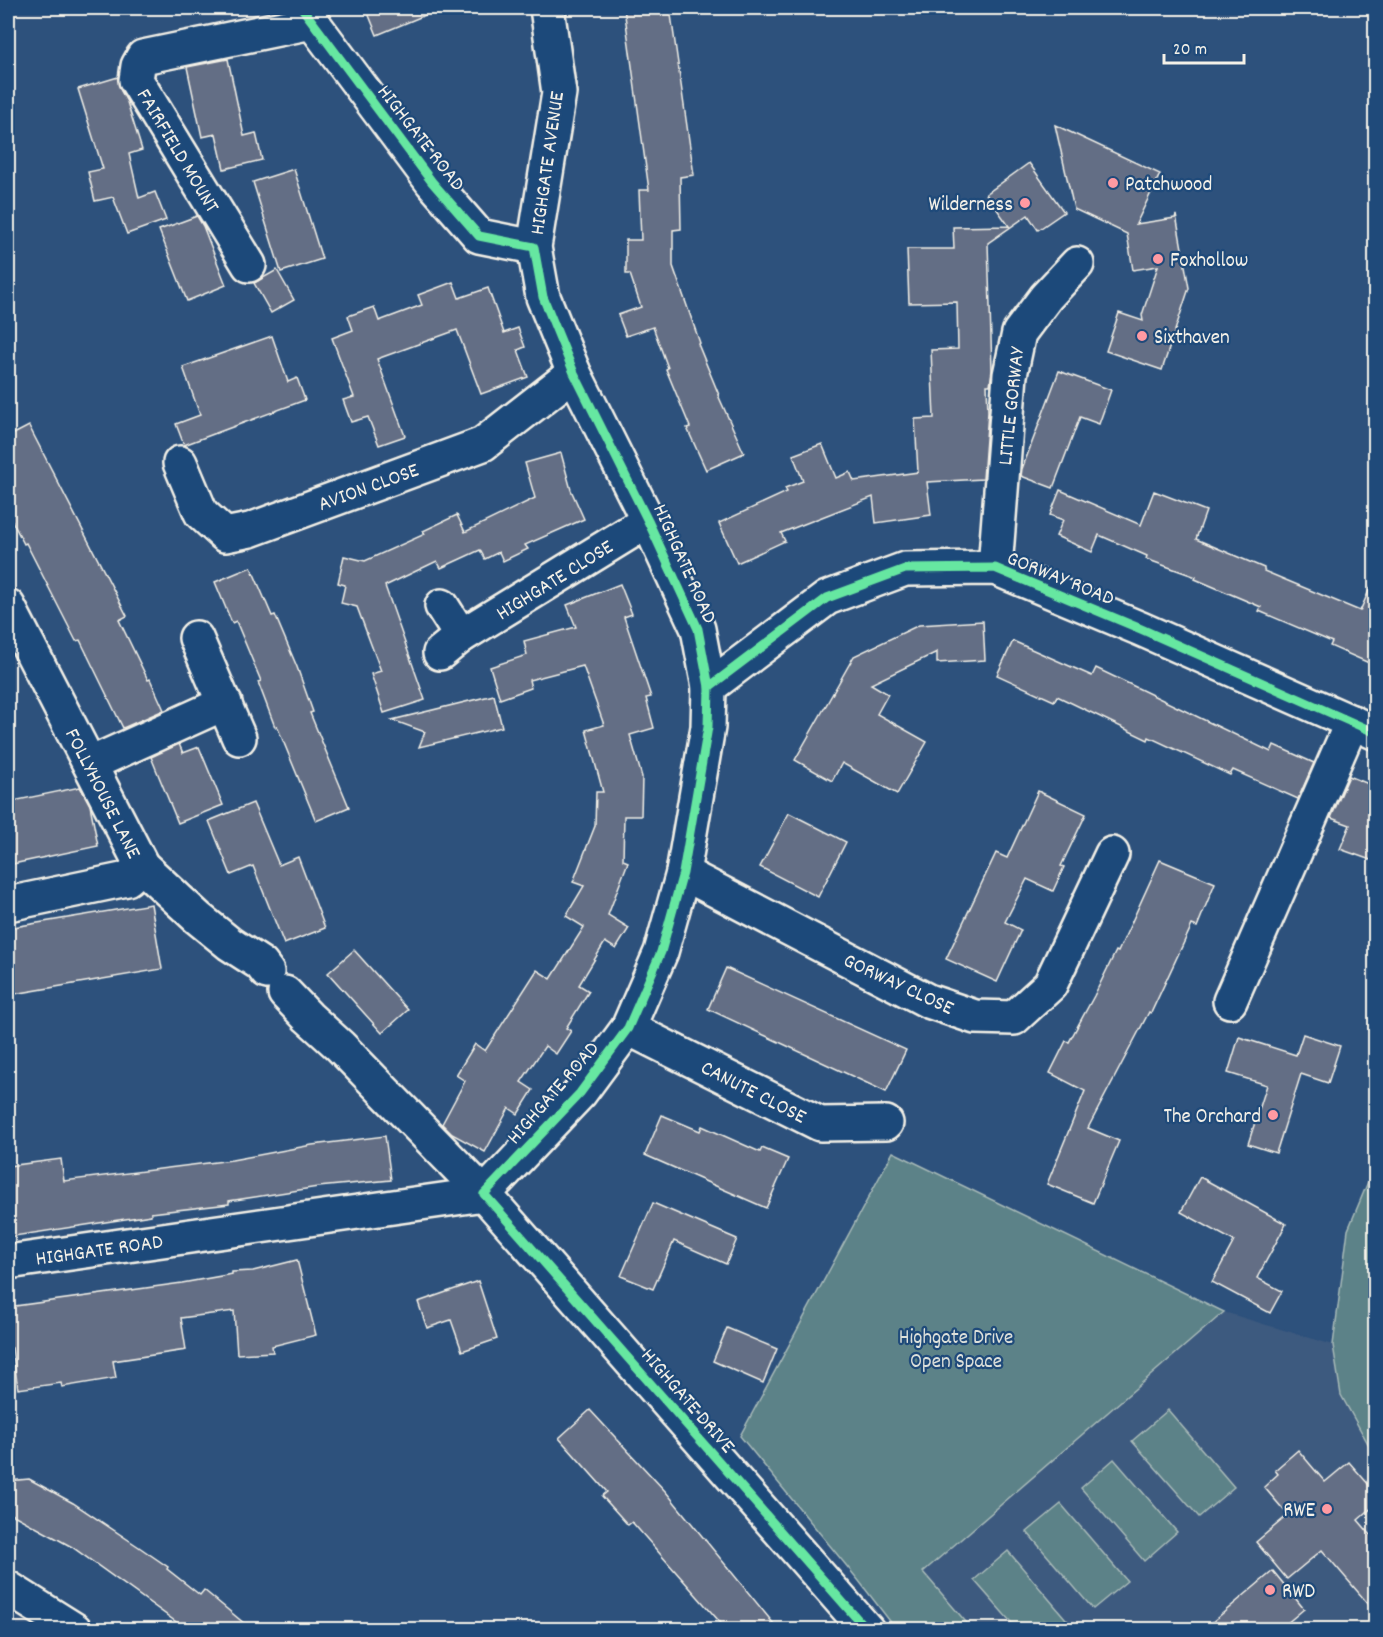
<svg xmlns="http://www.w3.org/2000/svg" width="1383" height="1637" font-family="Dekko,sans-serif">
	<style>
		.built { fill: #3e5a7f }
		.green { fill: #5c8288; stroke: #a8bab8; stroke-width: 1.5 }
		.building { fill: #646e85; stroke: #f4f1e8; stroke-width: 1.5 }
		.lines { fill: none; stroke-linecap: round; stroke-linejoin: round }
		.minor-casing { stroke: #f4f1e8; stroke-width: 38 }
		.minor { stroke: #1f4a7a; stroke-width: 33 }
		.cycleway-casing { stroke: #1f4a7a; stroke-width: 13 }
		.cycleway { stroke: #66e7a1; stroke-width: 9 }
		.poi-dot { fill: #ff9aa2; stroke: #1f4a7a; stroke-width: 2 }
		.labels { text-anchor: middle; stroke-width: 4.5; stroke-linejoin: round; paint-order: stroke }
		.street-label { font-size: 21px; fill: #f4f1e8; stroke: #1f4a7a }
		.poi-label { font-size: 21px; fill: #f4f1e8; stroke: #1f4a7a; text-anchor: start }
		.park-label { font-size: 21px; fill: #dde0da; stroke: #1f4a7a }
	</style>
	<rect width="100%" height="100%" fill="#2d517c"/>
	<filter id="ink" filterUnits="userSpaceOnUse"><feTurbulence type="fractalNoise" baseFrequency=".0167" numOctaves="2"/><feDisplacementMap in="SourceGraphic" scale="12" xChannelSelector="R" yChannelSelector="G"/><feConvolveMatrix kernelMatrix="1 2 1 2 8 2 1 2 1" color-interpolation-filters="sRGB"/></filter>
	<g filter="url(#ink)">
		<!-- built -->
		<polygon class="built" points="1224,1312 1333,1345 1341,1395 1375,1456 1375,1629 972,1629 923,1573"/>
		<!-- green -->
		<g class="green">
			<polygon points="893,1152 1224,1312 923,1572 972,1629 896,1629 859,1581 740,1436"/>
			<polygon points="1375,1165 1375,1456 1341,1395 1333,1345 1348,1230"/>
			<polygon points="1168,1410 1234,1487 1199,1517 1132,1441"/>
			<polygon points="1114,1459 1177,1532 1144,1561 1081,1488"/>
			<polygon points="1061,1504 1127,1581 1093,1609 1027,1532"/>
			<polygon points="1008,1551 1071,1625 1066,1629 1017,1629 974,1580"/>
		</g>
		<!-- building -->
		<g class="building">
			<polygon points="366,8 442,8 377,35"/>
			<polygon points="624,8 670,8 694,175 680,177 681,229 673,230 673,266 700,343 698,344 719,395 718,395 744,453 706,470 687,428 690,427 666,369 668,368 653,327 626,336 618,315 641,307 630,274 626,274 626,240 641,240 639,190 649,190"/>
			<polygon points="228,59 244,136 256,133 262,160 224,169 216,134 202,137 187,67"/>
			<polygon points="118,77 120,89 127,102 142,150 129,154 139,198 155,192 166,220 127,234 113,197 95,201 88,172 103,169 78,89"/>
			<polygon points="1055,125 1160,174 1136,224 1175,218 1176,215 1189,288 1162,370 1106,351 1119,313 1143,321 1142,315 1158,266 1133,270 1127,234 1074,209"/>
			<polygon points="1029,163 1064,212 1038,230 1028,215 988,243 992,370 990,385 987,385 988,412 983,479 927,482 931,515 876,523 873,497 781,533 785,541 737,563 719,523 787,492 785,488 803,481 793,455 822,444 836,478 850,472 854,481 918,472 915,419 934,418 931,350 958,349 957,302 909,303 907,249 954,249 953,227 1009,226 986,194"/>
			<polygon points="294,169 322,259 281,272 253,182"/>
			<polygon points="197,216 203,226 226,285 187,301 159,230"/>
			<polygon points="277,270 294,300 271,313 254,283"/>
			<polygon points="453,282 459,298 488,288 504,333 518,328 525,347 518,350 528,377 481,394 457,330 377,359 405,436 379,445 368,417 351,422 343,400 354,397 332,338 353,330 348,316 374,307 379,321 422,305 418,295"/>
			<polygon points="272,336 288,382 297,378 305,400 184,445 176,424 200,415 183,367"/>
			<polygon points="1059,371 1111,390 1099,424 1080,417 1053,488 1021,476 1022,469"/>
			<polygon points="29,426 127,616 119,620 148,680 150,679 164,710 123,728 80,640 76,641 26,543 24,544 8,513 8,437"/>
			<polygon points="561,453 571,490 584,519 525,545 528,549 503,561 499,552 485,559 480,550 441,568 437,561 385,586 425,700 384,713 371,674 381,671 357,607 341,603 345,585 338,583 344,556 365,561 425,534 423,531 457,515 465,532 535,498 525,463"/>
			<polygon points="1060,490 1141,525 1154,491 1206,511 1196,539 1264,568 1264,571 1360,611 1376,575 1376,666 1330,646 1332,642 1259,611 1261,607 1195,579 1196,577 1146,559 1147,556 1099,535 1092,552 1056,536 1063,520 1050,515"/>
			<polygon points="251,567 272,616 275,615 297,667 313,712 310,713 349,807 316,821 277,726 275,727 258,682 261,681 236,621 232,623 215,582"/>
			<polygon points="620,584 632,614 624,617 651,697 646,698 654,728 630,735 642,777 641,816 624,816 623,860 628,862 608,915 629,928 616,949 605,942 579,985 589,991 566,1028 571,1031 556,1054 545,1046 521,1082 533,1090 518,1114 509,1108 485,1152 452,1134 442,1124 465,1081 456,1075 475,1044 485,1051 537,970 551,979 584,927 566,916 584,886 573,882 595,826 596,792 603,792 586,730 604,725 583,666 529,680 531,688 500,699 490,667 527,655 524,641 576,627 567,605"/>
			<polygon points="983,621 985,660 937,663 937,652 871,684 888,694 877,714 927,742 897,794 842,763 832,781 795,760 854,656 919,625"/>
			<polygon points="1013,641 1092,676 1096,668 1271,752 1274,745 1314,763 1298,799 1233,770 1230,775 1149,737 1148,740 1057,696 1054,701 997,675"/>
			<polygon points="494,695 502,727 419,747 425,732 392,720"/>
			<polygon points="179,744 183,753 199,747 223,805 178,823 151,757"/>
			<polygon points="1349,776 1376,787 1376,862 1340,849 1350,825 1331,818"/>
			<polygon points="80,787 90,805 98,846 8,865 8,802"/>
			<polygon points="1038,791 1086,814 1061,866 1064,867 1053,891 1027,879 1005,922 1021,930 997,982 946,959 996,853 1007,858"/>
			<polygon points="253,803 279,865 298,857 325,928 284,944 253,866 231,875 209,821"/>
			<polygon points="789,813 846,842 818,897 760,867"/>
			<polygon points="1160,860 1215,883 1197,927 1192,925 1151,1013 1149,1012 1088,1128 1119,1141 1093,1203 1047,1184 1085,1091 1050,1073 1066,1041 1069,1042 1094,996 1116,951 1118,952"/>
			<polygon points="151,904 162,969 8,995 8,928"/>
			<polygon points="354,950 408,1010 382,1033 328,973"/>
			<polygon points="726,968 906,1050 886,1092 708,1009"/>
			<polygon points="1303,1034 1340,1046 1328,1083 1301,1074 1276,1153 1248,1144 1267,1085 1228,1073 1239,1037 1296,1055"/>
			<polygon points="662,1115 700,1131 702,1126 760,1152 762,1148 788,1159 766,1208 645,1155"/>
			<polygon points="385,1136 391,1180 318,1187 229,1201 229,1204 151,1213 151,1215 8,1237 8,1166 61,1159 64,1181 232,1160 312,1145"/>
			<polygon points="1200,1177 1286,1224 1257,1278 1282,1291 1270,1313 1212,1282 1234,1241 1181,1212"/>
			<polygon points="653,1203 737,1239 726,1264 674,1241 653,1289 621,1276"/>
			<polygon points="297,1260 316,1335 272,1346 273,1352 237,1354 234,1311 181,1318 186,1350 113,1361 116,1378 62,1387 61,1383 18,1389 12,1348 8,1348 8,1307 182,1283 232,1274 232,1272 253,1271"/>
			<polygon points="478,1281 497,1339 462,1351 451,1320 427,1328 418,1302"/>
			<polygon points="727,1328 777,1349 763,1383 713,1361"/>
			<polygon points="590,1410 666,1492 778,1629 726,1629 632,1522 628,1525 602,1496 607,1492 559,1438"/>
			<polygon points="1298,1450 1325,1482 1349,1462 1376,1493 1376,1504 1358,1520 1376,1541 1376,1613 1322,1550 1287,1579 1256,1542 1288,1515 1264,1487 1278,1474 1275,1470"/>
			<polygon points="29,1479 73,1503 139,1547 168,1567 167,1569 200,1595 204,1590 251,1629 186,1629 72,1547 8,1512 8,1481"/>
			<polygon points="1273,1571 1304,1609 1280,1629 1204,1629"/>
		</g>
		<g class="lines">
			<defs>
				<g id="minor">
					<polyline points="302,8 432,182 479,236 534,247"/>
					<polyline points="249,265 136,80 138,66 143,57 312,22"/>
					<polyline points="180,463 201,513 225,535 250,530 483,444 574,373"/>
					<polyline points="995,568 1010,375 1019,333 1046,297 1077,264"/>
					<polyline points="8,606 142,866 198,918 230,944 261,964 267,972"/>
					<polyline points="442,606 461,636"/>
					<polyline points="196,638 239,738"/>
					<polyline points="440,653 461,636 648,521"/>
					<polyline points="709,687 827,598 905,569 995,568 1141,629 1376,733"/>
					<polyline points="90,764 225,703"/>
					<polyline points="683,873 928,1001 975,1017 1014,1018 1050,985 1112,854"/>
					<polyline points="8,904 127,879 142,866"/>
					<polyline points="285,993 308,1017 340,1046 484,1194 867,1630"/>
					<polyline points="1230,1001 1352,722"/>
					<polyline points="628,1028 820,1124 886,1123"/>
					<polyline points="8,1262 484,1194 580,1093 628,1028 661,952 683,873 708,727 709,687 698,629 648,521 574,373 543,297 534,247 559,93 547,8"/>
					<polyline points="8,1588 75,1630"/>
				</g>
			</defs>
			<!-- minor casing -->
			<use href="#minor" class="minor-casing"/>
			<!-- minor -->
			<use href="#minor" class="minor"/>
			<defs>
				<g id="cycleway">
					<polyline points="302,8 432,182 479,236 534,247 543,297 574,373 648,521 698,629 709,687 708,727 683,873 661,952 628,1028 580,1093 484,1194 867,1630"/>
					<polyline points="709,687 827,598 905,569 995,568 1141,629 1376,733"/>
				</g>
			</defs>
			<!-- cycleway casing -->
			<use href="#cycleway" class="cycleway-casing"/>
			<!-- cycleway -->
			<use href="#cycleway" class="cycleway"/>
		</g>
	</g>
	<!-- markers -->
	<g class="poi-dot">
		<circle cx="1113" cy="183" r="6"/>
		<circle cx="1025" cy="203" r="6"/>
		<circle cx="1158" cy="259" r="6"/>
		<circle cx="1142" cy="336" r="6"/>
		<circle cx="1273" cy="1115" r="6"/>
		<circle cx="1327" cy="1509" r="6"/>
		<circle cx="1270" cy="1590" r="6"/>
	</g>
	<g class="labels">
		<!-- street labels -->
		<g class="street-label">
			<text transform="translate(422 137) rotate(52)" y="7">HIGHGATE ROAD</text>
			<text transform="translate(179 150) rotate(59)" y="7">FAIRFIELD MOUNT</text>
			<text transform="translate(546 163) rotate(-82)" y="7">HIGHGATE AVENUE</text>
			<text transform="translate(1010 406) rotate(-84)" y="7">LITTLE GORWAY</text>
			<text transform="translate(368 486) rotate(-20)" y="7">AVION CLOSE</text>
			<text transform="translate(686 563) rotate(66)" y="7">HIGHGATE ROAD</text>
			<text transform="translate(1061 577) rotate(22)" y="7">GORWAY ROAD</text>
			<text transform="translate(554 579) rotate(-32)" y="7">HIGHGATE CLOSE</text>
			<text transform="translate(104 793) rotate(63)" y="7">FOLLYHOUSE LANE</text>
			<text transform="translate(899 983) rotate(25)" y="7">GORWAY CLOSE</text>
			<text transform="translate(754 1091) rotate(27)" y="7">CANUTE CLOSE</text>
			<text transform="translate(552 1092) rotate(-49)" y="7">HIGHGATE ROAD</text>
			<text transform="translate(99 1249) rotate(-8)" y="7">HIGHGATE ROAD</text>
			<text transform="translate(689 1400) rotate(49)" y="7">HIGHGATE DRIVE</text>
		</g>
		<!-- poi labels -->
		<g class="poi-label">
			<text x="1125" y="190">Patchwood</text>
			<text x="1013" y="210" text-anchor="end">Wilderness</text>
			<text x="1170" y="266">Foxhollow</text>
			<text x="1154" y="343">Sixthaven</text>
			<text x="1261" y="1122" text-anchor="end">The Orchard</text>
			<text x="1315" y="1516" text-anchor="end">RWE</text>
			<text x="1282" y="1597">RWD</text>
		</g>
		<!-- park labels -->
		<g class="park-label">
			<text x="956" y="1343">Highgate Drive<tspan x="956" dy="24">Open Space</tspan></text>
		</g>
	</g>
	<!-- margin -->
	<rect width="1383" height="1637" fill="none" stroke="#1f4a7a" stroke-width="30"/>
	<rect x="15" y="15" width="1353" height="1607" fill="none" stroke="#f4f1e8" stroke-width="2" filter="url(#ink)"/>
	<!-- scale -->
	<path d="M1164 54v9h80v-9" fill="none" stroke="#f4f1e8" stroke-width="3"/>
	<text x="1173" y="54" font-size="18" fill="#f4f1e8" stroke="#1f4a7a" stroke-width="4.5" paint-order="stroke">20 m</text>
</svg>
